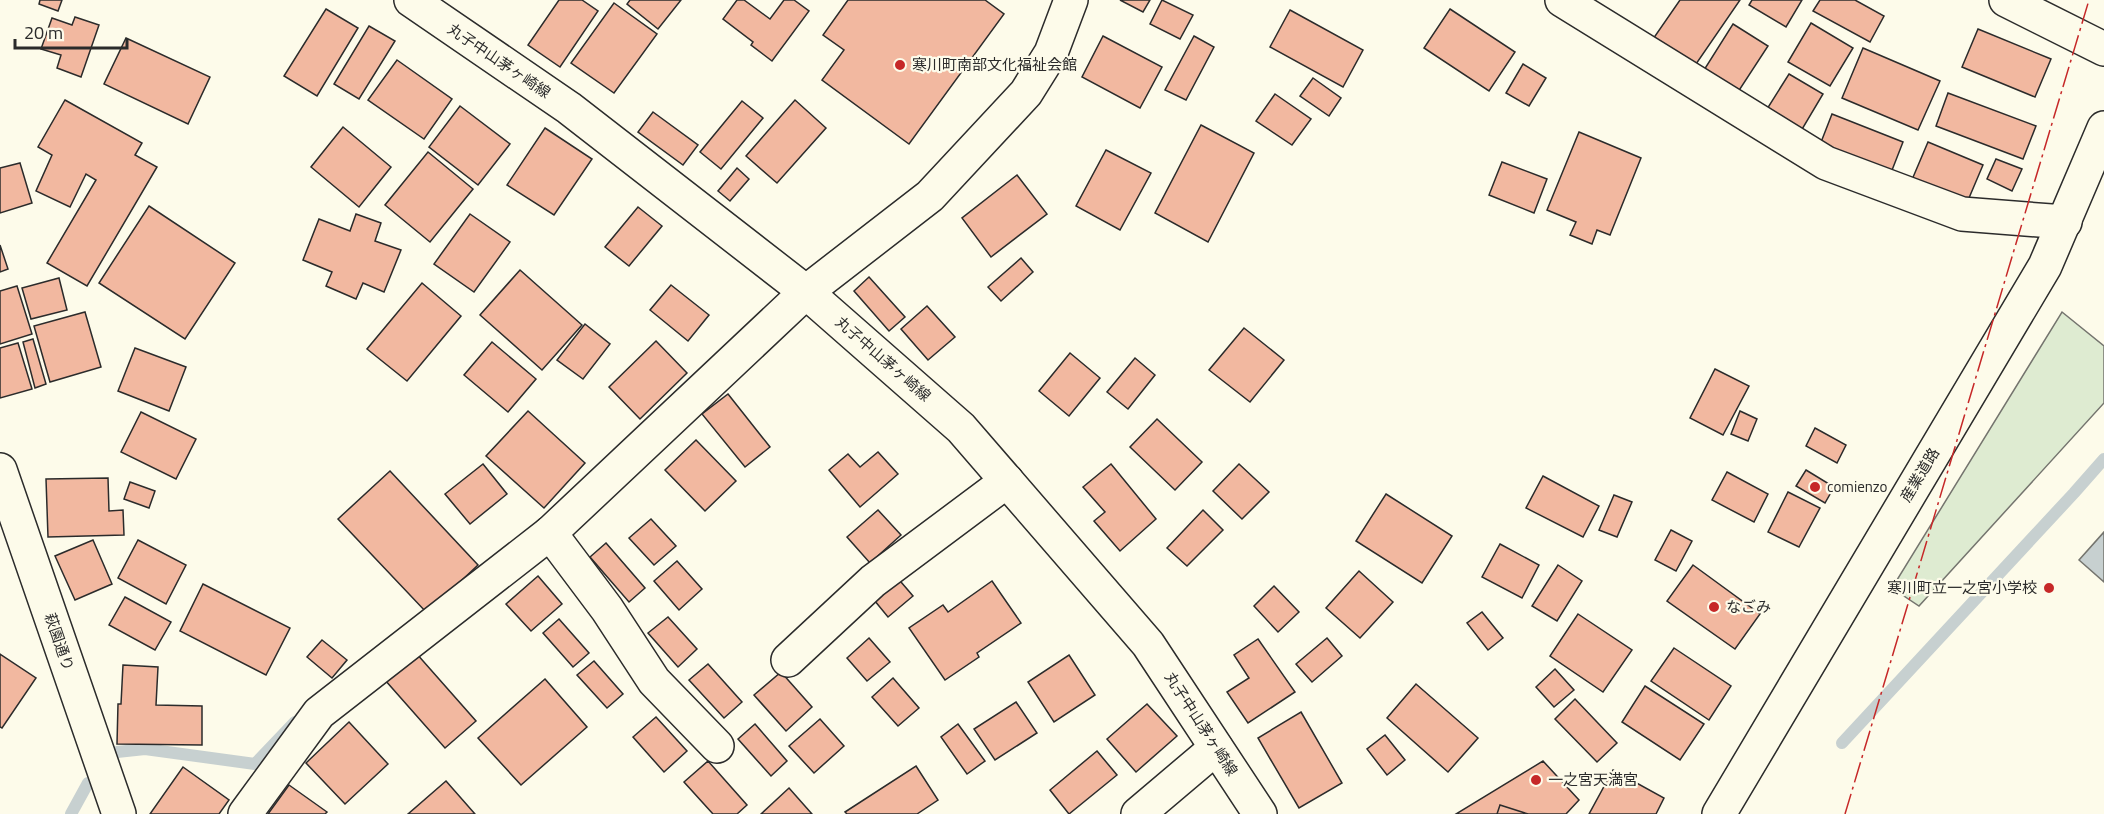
<svg xmlns="http://www.w3.org/2000/svg" width="2104" height="814" font-family="'Titillium Web','Noto Sans JP',sans-serif">
	<style>
		.green { fill: #deebd1; stroke: #74746e; stroke-width: 1.5 }
		.water { fill: #c7d0d0; stroke: #74746e; stroke-width: 1.5 }
		.lines { fill: none; stroke-linecap: round; stroke-linejoin: round }
		.stream { stroke: #c7d0d0; stroke-width: 12 }
		.building { fill: #f2b8a0; stroke: #2b2b2b; stroke-width: 1.5 }
		.minor-casing { stroke: #2b2b2b; stroke-width: 36 }
		.major-casing { stroke: #2b2b2b; stroke-width: 36 }
		.minor { stroke: #fdfbea; stroke-width: 33 }
		.major { stroke: #fdfbea; stroke-width: 33 }
		.power { stroke: #c62828; stroke-width: 1.5; stroke-dasharray: 21 4.5 3 4.5; stroke-linecap: butt }
		.poi-dot { fill: #c62828; stroke: #fdfbea; stroke-width: 2 }
		.labels { text-anchor: middle; stroke-width: 4.5; stroke-linejoin: round; paint-order: stroke }
		.street-label { font-size: 15px; fill: #2b2b2b; stroke: #fdfbea }
		.poi-label { font-size: 15px; fill: #2b2b2b; stroke: #fdfbea; text-anchor: start }
	</style>
	<rect width="100%" height="100%" fill="#fdfbea"/>
	<!-- green -->
	<polygon class="green" points="2062,312 2104,346 2104,403 1919,606 1892,588"/>
	<!-- water -->
	<polygon class="water" points="2104,532 2104,582 2079,560"/>
	<g class="lines">
		<!-- stream -->
		<g class="stream">
			<polyline points="1842,743 2074,493 2104,459"/>
			<polyline points="117,752 145,749 255,764 295,722"/>
			<polyline points="71,814 88,783"/>
		</g>
	</g>
	<!-- building -->
	<g class="building">
		<polygon points="40,0 62,0 58,11 39,4"/>
		<polygon points="559,0 582,0 598,11 560,67 528,45"/>
		<polygon points="630,0 681,0 658,29 627,4"/>
		<polygon points="737,0 744,0 770,19 784,0 794,0 809,11 772,61 751,45 753,42 723,19"/>
		<polygon points="848,0 985,0 1004,14 909,144 822,80 844,50 823,35"/>
		<polygon points="1120,0 1150,0 1143,12"/>
		<polygon points="1162,0 1193,15 1180,39 1150,24"/>
		<polygon points="1680,0 1740,0 1694,67 1653,39"/>
		<polygon points="1752,0 1802,0 1786,27 1749,5"/>
		<polygon points="1820,0 1855,0 1884,16 1870,42 1813,11"/>
		<polygon points="614,3 657,34 614,93 571,63"/>
		<polygon points="326,9 358,28 317,96 284,76"/>
		<polygon points="1450,9 1515,52 1489,91 1424,48"/>
		<polygon points="1290,10 1363,50 1343,87 1270,47"/>
		<polygon points="75,17 99,25 81,77 57,68 61,55 41,49 52,18 72,25"/>
		<polygon points="1811,23 1853,48 1830,86 1788,62"/>
		<polygon points="1733,24 1768,46 1738,92 1704,70"/>
		<polygon points="369,26 395,41 359,99 334,84"/>
		<polygon points="1978,29 2051,59 2035,97 1962,67"/>
		<polygon points="1103,36 1162,67 1140,108 1082,77"/>
		<polygon points="1194,36 1214,47 1186,100 1165,90"/>
		<polygon points="126,38 210,77 188,124 104,84"/>
		<polygon points="1863,48 1940,81 1918,130 1842,98"/>
		<polygon points="397,60 452,99 424,139 368,100"/>
		<polygon points="1523,64 1546,78 1529,106 1506,93"/>
		<polygon points="1789,74 1823,94 1801,131 1767,109"/>
		<polygon points="1313,78 1341,98 1329,116 1300,96"/>
		<polygon points="1948,93 2036,126 2023,159 1936,126"/>
		<polygon points="1275,94 1311,119 1292,145 1256,121"/>
		<polygon points="65,100 142,143 135,155 157,167 87,286 47,263 96,180 86,174 70,207 36,191 52,155 38,147"/>
		<polygon points="795,100 826,128 777,183 746,156"/>
		<polygon points="742,101 763,118 721,169 700,152"/>
		<polygon points="460,106 510,144 478,185 429,147"/>
		<polygon points="653,112 698,145 683,165 638,132"/>
		<polygon points="1832,114 1903,142 1887,183 1816,155"/>
		<polygon points="1201,125 1254,153 1208,242 1155,213"/>
		<polygon points="343,127 391,167 359,207 311,167"/>
		<polygon points="545,128 592,159 554,215 507,185"/>
		<polygon points="1579,132 1641,158 1610,235 1597,230 1592,244 1570,235 1576,222 1547,210"/>
		<polygon points="1928,142 1983,165 1966,205 1911,182"/>
		<polygon points="1106,150 1151,173 1120,230 1076,206"/>
		<polygon points="428,152 473,189 430,242 385,205"/>
		<polygon points="1996,159 2022,169 2012,191 1987,179"/>
		<polygon points="1502,162 1547,179 1534,213 1489,195"/>
		<polygon points="20,163 32,203 0,213 0,168"/>
		<polygon points="737,168 749,179 730,201 718,191"/>
		<polygon points="1017,175 1047,214 991,257 962,218"/>
		<polygon points="149,206 235,263 185,339 99,283"/>
		<polygon points="638,207 662,226 629,266 605,247"/>
		<polygon points="356,214 381,223 375,241 401,250 384,292 363,283 356,299 326,286 332,272 303,260 319,219 350,231"/>
		<polygon points="470,214 510,242 474,292 434,264"/>
		<polygon points="0,245 8,269 0,272"/>
		<polygon points="1021,258 1033,272 1001,301 988,287"/>
		<polygon points="520,270 582,325 542,370 480,315"/>
		<polygon points="869,277 905,317 889,331 854,291"/>
		<polygon points="59,278 67,310 31,319 22,288"/>
		<polygon points="422,283 461,316 407,381 367,349"/>
		<polygon points="671,285 709,315 688,341 650,310"/>
		<polygon points="17,286 32,334 0,344 0,291"/>
		<polygon points="927,306 955,337 928,360 901,329"/>
		<polygon points="85,312 101,367 50,382 34,326"/>
		<polygon points="585,324 610,344 583,379 557,360"/>
		<polygon points="1244,328 1284,360 1250,402 1209,370"/>
		<polygon points="33,339 46,384 35,388 23,342"/>
		<polygon points="656,341 687,373 640,419 609,387"/>
		<polygon points="492,342 536,379 508,412 464,375"/>
		<polygon points="18,343 32,389 0,398 0,348"/>
		<polygon points="135,348 186,367 169,411 118,391"/>
		<polygon points="1070,353 1100,378 1069,416 1039,391"/>
		<polygon points="1135,358 1155,375 1128,409 1107,392"/>
		<polygon points="1715,369 1749,386 1723,435 1690,418"/>
		<polygon points="728,394 770,447 745,467 702,414"/>
		<polygon points="528,411 585,463 544,508 486,456"/>
		<polygon points="1740,411 1757,419 1748,441 1731,434"/>
		<polygon points="141,412 196,439 176,479 121,452"/>
		<polygon points="1157,419 1202,462 1175,490 1130,447"/>
		<polygon points="1815,428 1846,445 1837,463 1806,446"/>
		<polygon points="696,440 736,481 705,511 665,470"/>
		<polygon points="878,452 898,474 860,507 829,470 848,454 860,467"/>
		<polygon points="483,464 507,494 470,524 445,494"/>
		<polygon points="1111,464 1156,519 1120,551 1094,521 1105,512 1083,487"/>
		<polygon points="1239,464 1269,492 1242,519 1213,491"/>
		<polygon points="1806,470 1834,487 1825,503 1796,486"/>
		<polygon points="390,471 478,565 427,613 338,519"/>
		<polygon points="1727,472 1768,494 1754,522 1712,500"/>
		<polygon points="1543,476 1599,506 1583,537 1526,508"/>
		<polygon points="108,478 109,511 123,510 124,535 48,537 46,479"/>
		<polygon points="130,482 155,491 149,508 124,499"/>
		<polygon points="1788,492 1820,508 1799,547 1768,532"/>
		<polygon points="1386,494 1452,536 1422,583 1356,541"/>
		<polygon points="1614,495 1632,502 1617,537 1599,530"/>
		<polygon points="878,510 901,535 870,563 847,537"/>
		<polygon points="1203,510 1223,530 1187,566 1167,548"/>
		<polygon points="651,519 676,546 654,565 629,538"/>
		<polygon points="1671,530 1692,541 1676,571 1655,560"/>
		<polygon points="93,540 112,584 75,600 55,556"/>
		<polygon points="138,540 186,565 166,604 118,578"/>
		<polygon points="606,543 645,588 629,602 590,557"/>
		<polygon points="1500,544 1539,565 1522,598 1482,577"/>
		<polygon points="677,561 702,589 679,610 654,581"/>
		<polygon points="1558,565 1582,581 1557,621 1532,606"/>
		<polygon points="1693,565 1760,614 1735,649 1667,601"/>
		<polygon points="1359,571 1393,602 1360,638 1326,608"/>
		<polygon points="895,575 913,596 888,617 870,595"/>
		<polygon points="538,576 562,604 531,631 506,604"/>
		<polygon points="992,581 1021,623 977,653 979,657 945,680 909,628 943,605 948,612"/>
		<polygon points="203,584 290,628 266,675 180,631"/>
		<polygon points="1274,586 1299,612 1278,632 1254,606"/>
		<polygon points="125,597 171,622 155,650 109,625"/>
		<polygon points="1482,612 1503,638 1488,650 1467,623"/>
		<polygon points="1578,614 1632,650 1603,692 1550,656"/>
		<polygon points="668,617 697,649 678,667 648,633"/>
		<polygon points="559,619 589,653 573,667 543,633"/>
		<polygon points="869,638 890,662 867,681 847,658"/>
		<polygon points="1327,638 1342,656 1312,682 1296,664"/>
		<polygon points="1258,639 1295,692 1248,723 1227,692 1249,678 1234,655"/>
		<polygon points="322,640 347,660 332,678 307,657"/>
		<polygon points="1674,648 1731,686 1709,720 1651,681"/>
		<polygon points="416,653 476,721 445,748 385,680"/>
		<polygon points="0,654 36,678 2,728 0,727"/>
		<polygon points="1069,655 1095,695 1054,722 1028,682"/>
		<polygon points="594,661 623,694 607,708 577,675"/>
		<polygon points="708,664 742,702 724,718 689,680"/>
		<polygon points="123,665 158,667 156,705 202,706 202,745 117,744 118,704 121,704"/>
		<polygon points="1555,669 1574,690 1554,707 1536,687"/>
		<polygon points="781,672 812,707 786,731 754,695"/>
		<polygon points="893,678 919,708 898,726 872,697"/>
		<polygon points="545,679 587,727 521,785 478,738"/>
		<polygon points="1416,684 1478,738 1448,772 1387,718"/>
		<polygon points="1645,686 1704,724 1680,760 1622,722"/>
		<polygon points="1575,699 1617,743 1597,762 1555,719"/>
		<polygon points="1016,702 1037,733 995,760 974,729"/>
		<polygon points="1147,704 1177,736 1136,772 1107,739"/>
		<polygon points="1301,712 1342,783 1299,808 1258,738"/>
		<polygon points="656,717 687,751 664,772 633,737"/>
		<polygon points="820,719 844,746 814,773 789,746"/>
		<polygon points="349,722 388,764 345,804 306,763"/>
		<polygon points="755,724 787,761 771,776 738,739"/>
		<polygon points="958,724 985,761 967,774 941,737"/>
		<polygon points="1385,735 1405,760 1387,775 1367,749"/>
		<polygon points="1097,751 1117,775 1069,814 1050,790"/>
		<polygon points="708,761 747,805 737,814 713,814 684,782"/>
		<polygon points="1543,761 1579,800 1566,814 1456,814"/>
		<polygon points="916,766 938,800 917,814 847,814 845,812"/>
		<polygon points="183,767 229,800 219,814 150,814"/>
		<polygon points="1613,770 1664,798 1656,814 1589,814"/>
		<polygon points="446,781 475,814 408,814"/>
		<polygon points="289,785 327,812 325,814 268,814"/>
		<polygon points="789,788 812,814 761,814"/>
		<polygon points="1500,805 1528,814 1497,814"/>
	</g>
	<g class="lines">
		<defs>
			<g id="minor">
				<polyline points="1562,0 1826,163 1962,214 2065,222"/>
				<polyline points="2006,0 2104,49"/>
				<polyline points="0,470 119,814"/>
				<polyline points="550,533 607,609 654,681 717,746"/>
				<polyline points="788,660 873,581 1007,481"/>
				<polyline points="245,814 319,713 550,533 806,292 930,196 1026,93 1051,53 1071,0"/>
				<polyline points="1138,814 1216,748"/>
			</g>
			<g id="major">
				<polyline points="411,0 569,108 806,292 961,428 1148,644 1260,814"/>
				<polyline points="1719,814 2045,266 2104,128"/>
			</g>
		</defs>
		<!-- minor casing -->
		<use href="#minor" class="minor-casing"/>
		<!-- major casing -->
		<use href="#major" class="major-casing"/>
		<!-- minor -->
		<use href="#minor" class="minor"/>
		<!-- major -->
		<use href="#major" class="major"/>
		<!-- power -->
		<polyline class="power" points="1845,814 2089,0"/>
	</g>
	<!-- markers -->
	<g class="poi-dot">
		<circle cx="900" cy="65" r="6"/>
		<circle cx="1815" cy="487" r="6"/>
		<circle cx="2049" cy="588" r="6"/>
		<circle cx="1714" cy="607" r="6"/>
		<circle cx="1536" cy="780" r="6"/>
	</g>
	<g class="labels">
		<!-- street labels -->
		<g class="street-label">
			<text transform="translate(499 61) rotate(34)" y="5">丸子中山茅ヶ崎線</text>
			<text transform="translate(883 359) rotate(41)" y="5">丸子中山茅ヶ崎線</text>
			<text transform="translate(1920 475) rotate(-59)" y="5">産業道路</text>
			<text transform="translate(59 642) rotate(71)" y="5">萩園通り</text>
			<text transform="translate(1201 724) rotate(57)" y="5">丸子中山茅ヶ崎線</text>
		</g>
		<!-- poi labels -->
		<g class="poi-label">
			<text x="912" y="70">寒川町南部文化福祉会館</text>
			<text x="1827" y="492">comienzo</text>
			<text x="2037" y="593" text-anchor="end">寒川町立一之宮小学校</text>
			<text x="1726" y="612">なごみ</text>
			<text x="1548" y="785">一之宮天満宮</text>
		</g>
	</g>
	<!-- scale -->
	<path d="M15 39v9h112v-9" fill="none" stroke="#2b2b2b" stroke-width="3"/>
	<text x="24" y="39" font-size="18" fill="#2b2b2b" stroke="#fdfbea" stroke-width="4.5" paint-order="stroke">20 m</text>
</svg>
